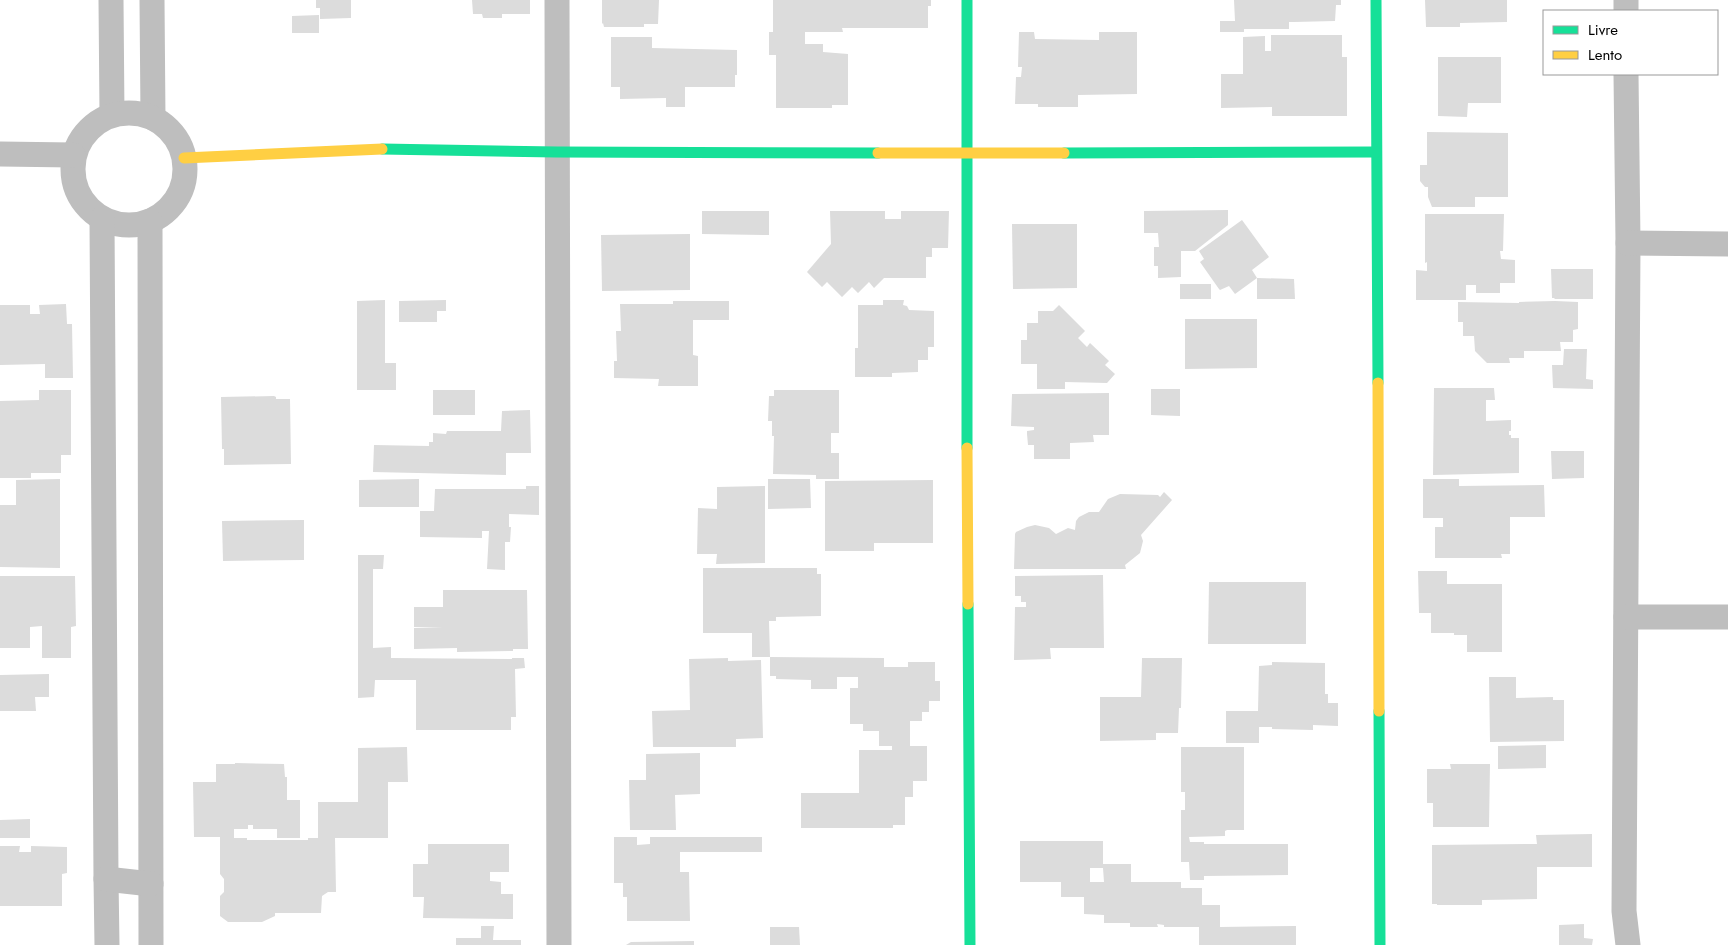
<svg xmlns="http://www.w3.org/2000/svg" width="1728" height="945" font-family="Jost,sans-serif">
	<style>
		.building { fill: #dcdcdc; fill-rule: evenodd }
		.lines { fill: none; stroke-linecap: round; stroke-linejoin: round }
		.street { stroke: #bebebe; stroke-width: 25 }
		.fast { stroke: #16e098; stroke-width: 11 }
		.slow { stroke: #ffcf43; stroke-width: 11 }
	</style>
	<rect width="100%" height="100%" fill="#fff"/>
	<!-- building -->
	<g class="building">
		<polygon points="316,0 351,0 351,18 320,19 320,8 316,8"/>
		<polygon points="472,0 530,0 530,14 502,14 502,18 483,18 482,14 473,14"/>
		<polygon points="602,0 659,0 658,24 644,24 644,27 604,27 603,23 602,24"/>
		<polygon points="773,0 931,0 931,6 928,6 928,28 842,28 843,32 805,32 805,44 823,44 823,52 848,54 848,105 832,105 832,108 776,108 776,55 769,55 769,32 773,32"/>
		<polygon points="1234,0 1341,0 1341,5 1336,5 1335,21 1294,22 1289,22 1289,29 1244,29 1244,32 1220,32 1220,21 1235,21"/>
		<polygon points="1425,0 1507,0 1507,22 1460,23 1460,27 1426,27"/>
		<polygon points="319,15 319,33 292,33 292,16"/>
		<polygon points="1019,32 1034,32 1035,39 1099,40 1099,32 1137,32 1137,94 1078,95 1078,107 1038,107 1038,104 1015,104 1016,77 1021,77 1022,67 1018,67"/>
		<polygon points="1271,35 1342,35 1342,57 1347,57 1347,116 1272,116 1272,107 1221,108 1221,74 1243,74 1243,37 1265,36 1265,51 1271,51"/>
		<polygon points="611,37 652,37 652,48 737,50 737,75 735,75 735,87 685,87 685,107 666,107 666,98 620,99 620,87 611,87"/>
		<polygon points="1438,57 1501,57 1501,103 1468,103 1467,117 1438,116"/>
		<polygon points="1427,132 1508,133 1508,197 1475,197 1475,207 1432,207 1428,197 1428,187 1425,187 1420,181 1420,165 1427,165"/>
		<polygon points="1228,210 1228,225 1195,251 1181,251 1181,277 1158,278 1158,266 1154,266 1154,247 1159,247 1158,233 1144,233 1144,211"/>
		<polygon points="702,211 769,211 769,235 702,234"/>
		<polygon points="830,211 885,211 885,219 901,219 901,211 949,211 948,248 932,248 932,257 926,257 926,278 884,278 874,288 869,282 858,293 852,287 842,297 827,282 822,287 807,272 831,244"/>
		<polygon points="1425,214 1504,214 1503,251 1500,251 1501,259 1515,260 1515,283 1500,283 1500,293 1476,293 1476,285 1466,285 1466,300 1416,300 1416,270 1427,271 1427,262 1425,263"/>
		<polygon points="1242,220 1269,257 1252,270 1257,278 1235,294 1229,286 1220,290 1219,289 1200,262 1204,259 1199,251"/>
		<polygon points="1012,224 1077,224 1077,288 1013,289"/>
		<polygon points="690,234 690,290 602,291 601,235"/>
		<polygon points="1551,269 1593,269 1593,299 1555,299 1554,298 1552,298"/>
		<polygon points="1257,278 1294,279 1295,299 1257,299"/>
		<rect x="1180" y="284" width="31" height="15"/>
		<polygon points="385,300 385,363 396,363 396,390 357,390 357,301"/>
		<polygon points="446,300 446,311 437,311 437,322 399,322 399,301"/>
		<polygon points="883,300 904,300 903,305 907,306 909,310 934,311 934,347 928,347 928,360 918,360 918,372 892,373 892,377 855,377 855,348 858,348 858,305 883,305"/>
		<polygon points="673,301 729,301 729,320 693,320 693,355 698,356 698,386 658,386 659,379 614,378 614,361 617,361 616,331 621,331 620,304 673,304"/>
		<polygon points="1555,301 1578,302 1578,329 1573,330 1573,342 1560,342 1561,351 1524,351 1524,358 1509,358 1510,363 1487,363 1475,351 1474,336 1463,336 1463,322 1458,322 1458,302 1519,303 1519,302"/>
		<polygon points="66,304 67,324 72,324 73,378 45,378 45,364 0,365 0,305 30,305 30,314 40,314 39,305"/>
		<polygon points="1059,305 1085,331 1078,338 1087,347 1090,343 1109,361 1105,365 1115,374 1107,383 1065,382 1065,389 1037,389 1037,364 1021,364 1021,340 1027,340 1027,323 1038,323 1038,311 1053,311"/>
		<polygon points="1185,319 1257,319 1257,368 1185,369"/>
		<polygon points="1564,349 1587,349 1586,379 1593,380 1593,389 1553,388 1552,365 1563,365"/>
		<polygon points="1434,388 1494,388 1495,400 1486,400 1486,421 1511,420 1511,431 1509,431 1509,435 1511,435 1511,438 1519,438 1519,473 1433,475"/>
		<polygon points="1151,389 1180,389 1180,416 1151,415"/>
		<polygon points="39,390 71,390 71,455 61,455 61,473 31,473 31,478 0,478 0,401 39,400"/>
		<rect x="433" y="390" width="42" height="25"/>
		<polygon points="774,390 839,390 839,433 831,433 831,453 839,453 839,479 816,479 816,475 773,474 774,436 772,436 772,421 768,421 769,396 774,396"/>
		<polygon points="1109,393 1109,435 1093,435 1094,442 1070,443 1070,459 1034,459 1034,445 1028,445 1027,434 1027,431 1034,430 1034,427 1011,426 1012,394"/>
		<polygon points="274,396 276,397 276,399 290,399 291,464 224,465 224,449 222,449 221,397"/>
		<polygon points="530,410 531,453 506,453 506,475 373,472 374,445 429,446 429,442 433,442 433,433 446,434 447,431 501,431 502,411"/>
		<polygon points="1551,451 1584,451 1584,478 1552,479"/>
		<polygon points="60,479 60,568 0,567 0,505 16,505 16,480"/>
		<polygon points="419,479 419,507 359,507 359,480"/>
		<polygon points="768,479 810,479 811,508 768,509"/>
		<polygon points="1423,479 1459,479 1459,486 1544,485 1545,517 1510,517 1510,554 1501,554 1502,558 1435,558 1435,527 1443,527 1443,518 1423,518"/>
		<polygon points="933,480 933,543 874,543 874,551 825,551 825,481"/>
		<polygon points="526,486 539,486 539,515 509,514 509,527 511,527 510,542 505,542 505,570 487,569 489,531 482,531 482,538 420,537 420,511 434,511 435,489 526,489"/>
		<polygon points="765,486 765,563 716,564 717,554 697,554 698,508 717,509 717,487"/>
		<polygon points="1164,492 1172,500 1141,535 1143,541 1140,553 1125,565 1126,569 1014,569 1015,534 1016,532 1027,527 1035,525 1049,528 1056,534 1068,528 1075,530 1076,521 1079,517 1089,512 1099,512 1108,499 1120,494 1158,495 1160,497"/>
		<polygon points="304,520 304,560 223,561 222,521"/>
		<polygon points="358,555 384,555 383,569 373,569 373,648 391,647 391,658 512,659 512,658 524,658 525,668 515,669 516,717 511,717 511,730 416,730 416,680 375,680 374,697 358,698"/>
		<polygon points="703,568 817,568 817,574 821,574 821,616 776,617 776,621 769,621 770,657 884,658 884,667 908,667 908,662 935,662 935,681 940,681 940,701 929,701 929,712 922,712 922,721 910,721 910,746 927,746 927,781 913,781 913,797 905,797 905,825 893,825 893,828 801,828 801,793 859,793 859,750 892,750 892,746 879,746 879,731 863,731 863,724 850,724 850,688 858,688 858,677 837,677 837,689 811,689 811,680 776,679 776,676 770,676 770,657 752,657 752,633 703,633"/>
		<polygon points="1418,571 1447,571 1447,584 1502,584 1502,652 1467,652 1467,635 1454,635 1454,633 1431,633 1431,613 1419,613"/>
		<polygon points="1103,575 1104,648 1050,648 1051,659 1014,660 1015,607 1026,607 1026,602 1021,602 1021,596 1015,596 1015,576"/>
		<polygon points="0,576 75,576 76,626 71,627 71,658 42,658 42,626 30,627 30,648 0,648"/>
		<polygon points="1209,582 1306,582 1306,644 1208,644"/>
		<polygon points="443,590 527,590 528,649 513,649 513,651 457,652 457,648 414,649 414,628 443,627 414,627 414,607 443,607"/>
		<polygon points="728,658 728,661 761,660 763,738 736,739 736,747 653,747 652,711 690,710 689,659"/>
		<polygon points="1142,658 1182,658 1181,708 1179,708 1178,733 1156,733 1156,740 1100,741 1100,697 1141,697"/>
		<polygon points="1272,662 1325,663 1325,694 1328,694 1328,703 1338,703 1338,726 1313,725 1313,730 1272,729 1272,727 1259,727 1259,743 1226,743 1226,711 1258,711 1259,666 1272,665"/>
		<polygon points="49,674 49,697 35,697 36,711 0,711 0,675"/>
		<polygon points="1489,677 1516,677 1516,698 1553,697 1553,700 1564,700 1564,741 1490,742"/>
		<polygon points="1546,745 1546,768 1498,769 1498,746"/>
		<polygon points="407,747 408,782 388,782 388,838 335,838 336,892 328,892 322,896 321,913 275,913 275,916 262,922 228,922 220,916 220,896 224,892 224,879 220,874 220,837 194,837 193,782 216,782 216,764 235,764 235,763 284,764 285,777 287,777 287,800 300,800 300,838 277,838 277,829 253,829 253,825 248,825 248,829 234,829 234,838 247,838 247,840 308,840 308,838 318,838 318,802 358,802 358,748"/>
		<polygon points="1181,747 1244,747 1244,830 1227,830 1225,831 1225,836 1189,837 1190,842 1204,842 1204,844 1288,844 1288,875 1204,876 1204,880 1190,880 1189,862 1181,862 1181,810 1185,810 1185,792 1181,792"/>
		<polygon points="700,753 700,794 675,795 676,830 630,830 629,780 646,780 646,754"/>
		<polygon points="1450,764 1490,764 1489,827 1433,827 1433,803 1427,803 1427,769 1451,769"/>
		<polygon points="30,819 30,838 0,838 0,820"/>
		<polygon points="1592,834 1592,867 1537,867 1537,899 1482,900 1482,905 1437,905 1437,904 1432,904 1432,845 1537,844 1536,835"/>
		<polygon points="614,837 637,837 637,845 650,844 650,837 762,837 762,852 680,852 680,872 689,872 690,921 627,921 627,897 623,897 623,883 614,883"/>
		<path d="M1020,841H1103V864H1131V882H1181V888H1202V905H1220V927L1296,926V945H1199V927H1164V925L1157,924L1158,927H1130V923H1104V915L1084,914V897H1061V882H1020ZM1090,868H1103L1104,882H1090Z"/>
		<polygon points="428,844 509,844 509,872 490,872 490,881 501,882 501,894 513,894 513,919 423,918 424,897 413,897 413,864 428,864"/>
		<polygon points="0,846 20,846 19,852 31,852 31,846 67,847 67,873 62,874 62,906 0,906"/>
		<polygon points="1584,924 1584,938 1593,939 1592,945 1559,945 1559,925"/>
		<polygon points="481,926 494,926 493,940 521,940 521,945 456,945 456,938 481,938"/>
		<polygon points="770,927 799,927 800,945 770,945"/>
		<polygon points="694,941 694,945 626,945 631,942"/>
	</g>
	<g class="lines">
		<!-- street -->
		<g class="street">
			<polyline points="111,0 112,115"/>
			<polyline points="152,0 153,118"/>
			<polyline points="557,0 559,945"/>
			<polyline points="1626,0 1626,11"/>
			<polyline points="1626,74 1628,243 1624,911 1628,945"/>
			<circle cx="129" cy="169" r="56"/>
			<polyline points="0,154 73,155"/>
			<polyline points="102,219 106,879 107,945"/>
			<polyline points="150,221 151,945"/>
			<polyline points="1628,243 1728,244"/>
			<polyline points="1626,617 1728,617"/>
			<polyline points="106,879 151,884"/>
		</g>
		<!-- fast -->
		<g class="fast">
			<polyline points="967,0 967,448"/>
			<polyline points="1376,0 1378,383"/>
			<polyline points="382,149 557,152 878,153"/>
			<polyline points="1064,153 1376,152"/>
			<polyline points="968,604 970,945"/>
			<polyline points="1379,711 1380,945"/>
		</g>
		<!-- slow -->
		<g class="slow">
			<polyline points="878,153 1064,153"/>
			<polyline points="184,158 382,149"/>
			<polyline points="1378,383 1379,711"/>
			<polyline points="967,448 968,604"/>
		</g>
	</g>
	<!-- legend -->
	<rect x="1543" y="10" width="175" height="65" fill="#ffffff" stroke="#999999"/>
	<rect x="1553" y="26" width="25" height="8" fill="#16e098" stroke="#999999"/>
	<text x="1588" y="35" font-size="15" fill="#000000">Livre</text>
	<rect x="1553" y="51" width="25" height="8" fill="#ffcf43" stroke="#999999"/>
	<text x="1588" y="60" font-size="15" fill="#000000">Lento</text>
</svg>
